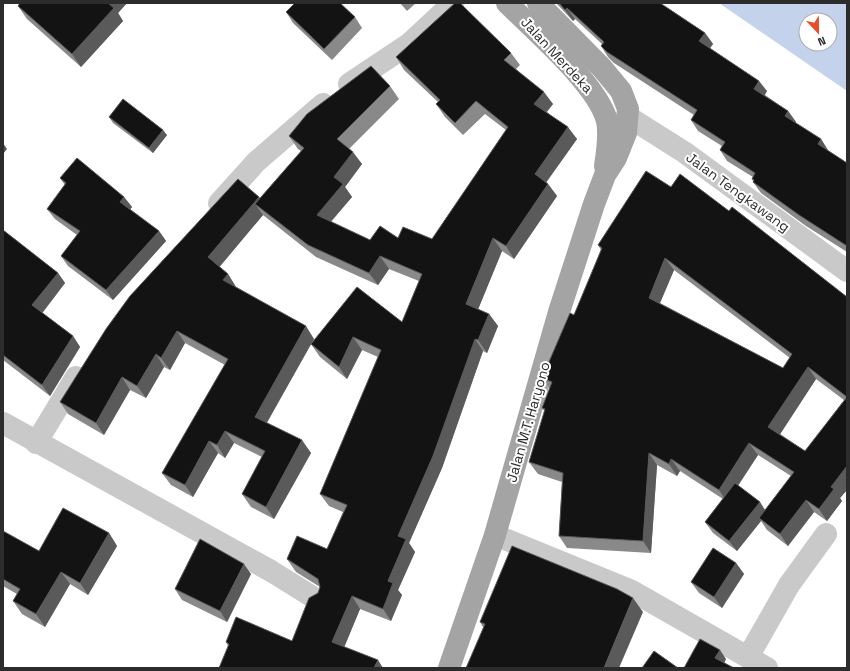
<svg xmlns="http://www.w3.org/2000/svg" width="850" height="671" font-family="'Space Grotesk',sans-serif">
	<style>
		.water { fill: #c4d2eb; fill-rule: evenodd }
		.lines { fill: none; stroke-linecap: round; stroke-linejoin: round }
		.minor { stroke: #c9c9c9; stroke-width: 22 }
		.primary { stroke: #a4a4a4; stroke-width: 22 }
		.wall { fill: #898989; fill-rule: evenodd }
		.shaded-wall { fill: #5a5a5a }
		.building { fill: #131313; stroke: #5a5a5a; fill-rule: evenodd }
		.labels { text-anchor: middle; stroke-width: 4; stroke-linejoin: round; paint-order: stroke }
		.street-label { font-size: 14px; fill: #2c2c2c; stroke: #fff }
	</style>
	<rect width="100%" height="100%" fill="#fff"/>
	<!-- water -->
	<path class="water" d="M719,3H847V91ZM806,20H830V44H806Z"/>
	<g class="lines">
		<!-- minor -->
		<g class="minor">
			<polyline points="349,84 409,44 453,3"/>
			<polyline points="627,116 684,152 847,271"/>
			<polyline points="219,203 256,162 323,104"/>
			<polyline points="3,423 271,571 316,599"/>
			<polyline points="36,443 76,377"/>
			<polyline points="495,535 632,591 767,668"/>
			<polyline points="748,657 789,585 826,534"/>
		</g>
		<!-- primary -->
		<g class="primary">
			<path d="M507,3C534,30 598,85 607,121C610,135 607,152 605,166"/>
			<polyline points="449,668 495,535 559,312 594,204 605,175 616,158 626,133 628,109 621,91 602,68 538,3"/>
		</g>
	</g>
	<!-- wall -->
	<g class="wall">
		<polygon points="20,3 127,3 118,13 123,21 81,67 27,19 18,6"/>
		<polygon points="400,3 416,3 407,11"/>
		<polygon points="556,3 660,3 705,33 713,44 710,48 767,91 765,95 788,111 796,122 795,123 821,139 828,151 847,163 847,252 806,226 761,193 753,182 754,181 752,179 753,177 727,161 720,150 722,146 698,131 691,120 694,115 614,63 608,57 601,46 602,44 575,19 573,21"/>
		<polygon points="286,12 355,17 362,28 332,60 293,23"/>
		<path d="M511,53L520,65L516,69L553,104L547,112L577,139L546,182L548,184L557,196L514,259L502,251L478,309L489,314L498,326L487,353L483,351L442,468L409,543L415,552L398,590L402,595L391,621L360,609L344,647L228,646L226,642L292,641L318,593L320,587L296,572L287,559L327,549L343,512L329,506L320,494L378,357L362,350L347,379L320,357L311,344L267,423L311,453L274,519L251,507L242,494L262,457L234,443L225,458L218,453L193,497L171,485L162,473L225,365L185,343L170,370L164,367L146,398L130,390L104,435L68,414L60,402L259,197L260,198L301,151L298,149L289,136L390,86L399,99L349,149L362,164L345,187L352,197L331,222L370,240L398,238L432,239L506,130L485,114L463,135L445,117L436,104L438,102L404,70L396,57ZM263,215L316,257L378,285L389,269L419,281L402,322L312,343L314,339L236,287L228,274L219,267Z"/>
		<polygon points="109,117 167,135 153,153 113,123"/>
		<polygon points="60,178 124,197 132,207 130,209 159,231 166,241 113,300 68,266 61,256 77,235 55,219 47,209 65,185"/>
		<path d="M671,187L729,211L847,297V490L840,498L842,501L827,521L814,512L788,546L767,530L761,521L737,551L713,533L705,522L723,499L680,471L677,476L657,465L651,553L567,548L559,536L562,482L538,474L529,462L545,412L542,408L550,389L542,378L574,315L601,250L598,245ZM674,270L790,358L783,368L660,303ZM816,379L844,400L805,451L780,434ZM758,455L791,476L765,510L738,486Z"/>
		<polygon points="3,230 58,273 65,283 42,313 73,336 80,347 50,396 3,360"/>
		<polygon points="3,531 39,551 109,533 117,546 88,595 70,584 45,627 22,614 13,601 17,594 3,586"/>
		<polygon points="736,563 744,574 722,608 699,593 691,582"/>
		<polygon points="251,574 227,622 182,600 175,589"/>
		<polygon points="643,612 483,627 480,622"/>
	</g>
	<!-- shaded-wall -->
	<g class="shaded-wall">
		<polygon points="108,3 127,3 118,13 123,21 81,67 72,54"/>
		<polygon points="567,8 575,19 573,21 565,10"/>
		<polygon points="705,33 713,44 707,52 699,41"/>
		<polygon points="759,81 767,91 762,99 754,89"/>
		<polygon points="544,92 553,104 543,116 534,104"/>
		<polygon points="788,111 796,122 792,127 785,116"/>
		<polygon points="568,127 577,139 543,187 535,174"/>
		<polygon points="163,130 167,135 153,153 149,148"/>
		<polygon points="821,139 828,150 825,155 818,144"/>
		<polygon points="3,143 7,149 3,154"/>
		<polygon points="353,152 362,164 345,187 352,197 325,228 317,215 334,177"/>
		<polygon points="548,184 557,196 514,259 506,246"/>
		<polygon points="124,197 132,207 128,212 120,202"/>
		<polygon points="259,197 268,209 255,204 263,215 217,270 208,257"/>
		<polygon points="159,231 166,241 113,300 106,290"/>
		<polygon points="493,238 502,251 475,317 466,304"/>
		<polygon points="380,256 389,269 378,285 369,273"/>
		<polygon points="665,258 674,270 657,310 649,298"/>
		<polygon points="58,273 65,283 40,316 32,305"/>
		<polygon points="228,274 236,287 231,292 223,280"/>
		<polygon points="489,314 498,326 487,353 478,340"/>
		<polygon points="306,326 314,339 263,429 255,417"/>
		<polygon points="177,331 185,343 170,370 161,358"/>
		<polygon points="73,336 80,347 50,396 42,385"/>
		<polygon points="353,337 362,350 347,379 339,367"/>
		<polygon points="475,339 483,351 442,468 409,543 415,552 398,590 402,595 391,621 383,609 398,536"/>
		<polygon points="156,354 164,367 146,398 137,386"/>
		<polygon points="808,367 816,379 777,439 768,427"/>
		<polygon points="122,377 130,390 104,435 96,423"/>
		<polygon points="225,431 234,443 225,458 217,445"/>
		<polygon points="302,440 311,453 274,519 266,507"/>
		<polygon points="209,441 218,453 193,497 185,485"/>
		<polygon points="749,443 758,455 727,502 719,490"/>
		<polygon points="649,453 657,465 651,553 643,541"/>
		<polygon points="671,459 680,471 677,476 669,464"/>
		<polygon points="847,466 847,490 840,498 842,501 827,521 819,509 831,487"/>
		<polygon points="806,500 814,512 788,546 780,534"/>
		<polygon points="760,502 767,513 759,518 761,521 737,551 729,541"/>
		<polygon points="109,533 117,546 88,595 80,583"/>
		<polygon points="736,563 744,574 722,608 714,597"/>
		<polygon points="244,564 251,574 227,622 220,611"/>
		<polygon points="61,572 70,584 45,627 36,614"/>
		<polygon points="352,596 360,609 341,655 332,642"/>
		<polygon points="633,598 643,612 619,668 604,668"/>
		<polygon points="720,650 726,659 722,668 715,658"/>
		<polygon points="378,660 383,668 374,668"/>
	</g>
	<!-- building -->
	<g class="building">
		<polygon points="20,3 108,3 114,8 72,54 18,6"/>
		<polygon points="295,3 340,3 355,17 324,49 286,12"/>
		<polygon points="455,3 460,3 511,53 504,60 544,92 534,104 568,127 535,174 548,184 506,246 493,238 466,304 489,314 478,340 475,339 433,456 398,536 406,539 388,581 393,583 383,609 352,596 332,642 378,660 374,668 219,668 229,644 226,642 236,617 292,641 309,598 318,593 320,587 318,579 287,559 297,536 327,549 347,505 320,494 381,350 353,337 339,367 311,344 357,287 402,322 422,274 380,256 369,273 308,245 255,204 304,148 289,136 307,114 371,66 390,86 337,139 353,152 334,177 343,184 317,215 370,240 380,226 398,238 403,227 432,239 508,127 476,101 455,123 436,104 440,100 396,57"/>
		<polygon points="559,3 660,3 705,33 699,41 759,81 754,89 788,111 785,116 821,139 818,144 847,163 847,246 799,215 753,182 754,180 752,179 755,173 720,150 725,142 691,120 697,110 607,52 601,46 604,42 567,8 565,10"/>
		<polygon points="123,99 163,130 149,148 109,117"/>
		<polygon points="77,158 124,197 120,202 159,231 106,290 61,256 80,231 47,209 66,183 60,178"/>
		<path d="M646,171L671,187L680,174L729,211L732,207L847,297V466L831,487L834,489L819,509L806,500L780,534L759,518L794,472L749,443L719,490L671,459L669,464L649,453L643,541L559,536L563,473L529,462L545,409L542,408L552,382L542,378L570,313L574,315L602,248L598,245ZM665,258L792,354L783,368L649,298ZM808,367L847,397L805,451L768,427Z"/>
		<polygon points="238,179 259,197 208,257 228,274 223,280 306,326 255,417 302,440 266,507 242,494 265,451 225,431 217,445 209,441 185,485 162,473 228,359 177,331 161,358 156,354 137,386 122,377 96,423 60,402 106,329 130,296"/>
		<polygon points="3,230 58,273 32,305 73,336 42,385 3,355"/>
		<polygon points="735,483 760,502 729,541 705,522"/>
		<polygon points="63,508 109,533 80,583 61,572 36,614 13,601 20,589 3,579 3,531 39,551"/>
		<polygon points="200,539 244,564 220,611 175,589"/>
		<polygon points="512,546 617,589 633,598 604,668 466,668 485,624 480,622"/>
		<polygon points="713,548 736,563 714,597 691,582"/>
		<polygon points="700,639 720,650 715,658 734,668 684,668"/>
		<polygon points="654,651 678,668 642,668"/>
	</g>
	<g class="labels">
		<!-- street labels -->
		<g class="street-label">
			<text transform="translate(557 55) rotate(47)" y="5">Jalan Merdeka</text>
			<text transform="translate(738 192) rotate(36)" y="5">Jalan Tengkawang</text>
			<text transform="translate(528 422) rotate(-74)" y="5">Jalan M.T. Haryono</text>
		</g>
	</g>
	<!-- border -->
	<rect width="850" height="671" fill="none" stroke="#2c2c2c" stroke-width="8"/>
	<!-- north arrow -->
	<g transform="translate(818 32) rotate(158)"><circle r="19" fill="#ffffff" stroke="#ababab"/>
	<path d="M0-3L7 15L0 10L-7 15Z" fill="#e74d2a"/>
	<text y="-6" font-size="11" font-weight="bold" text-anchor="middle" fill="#2c2c2c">N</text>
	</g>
</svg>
